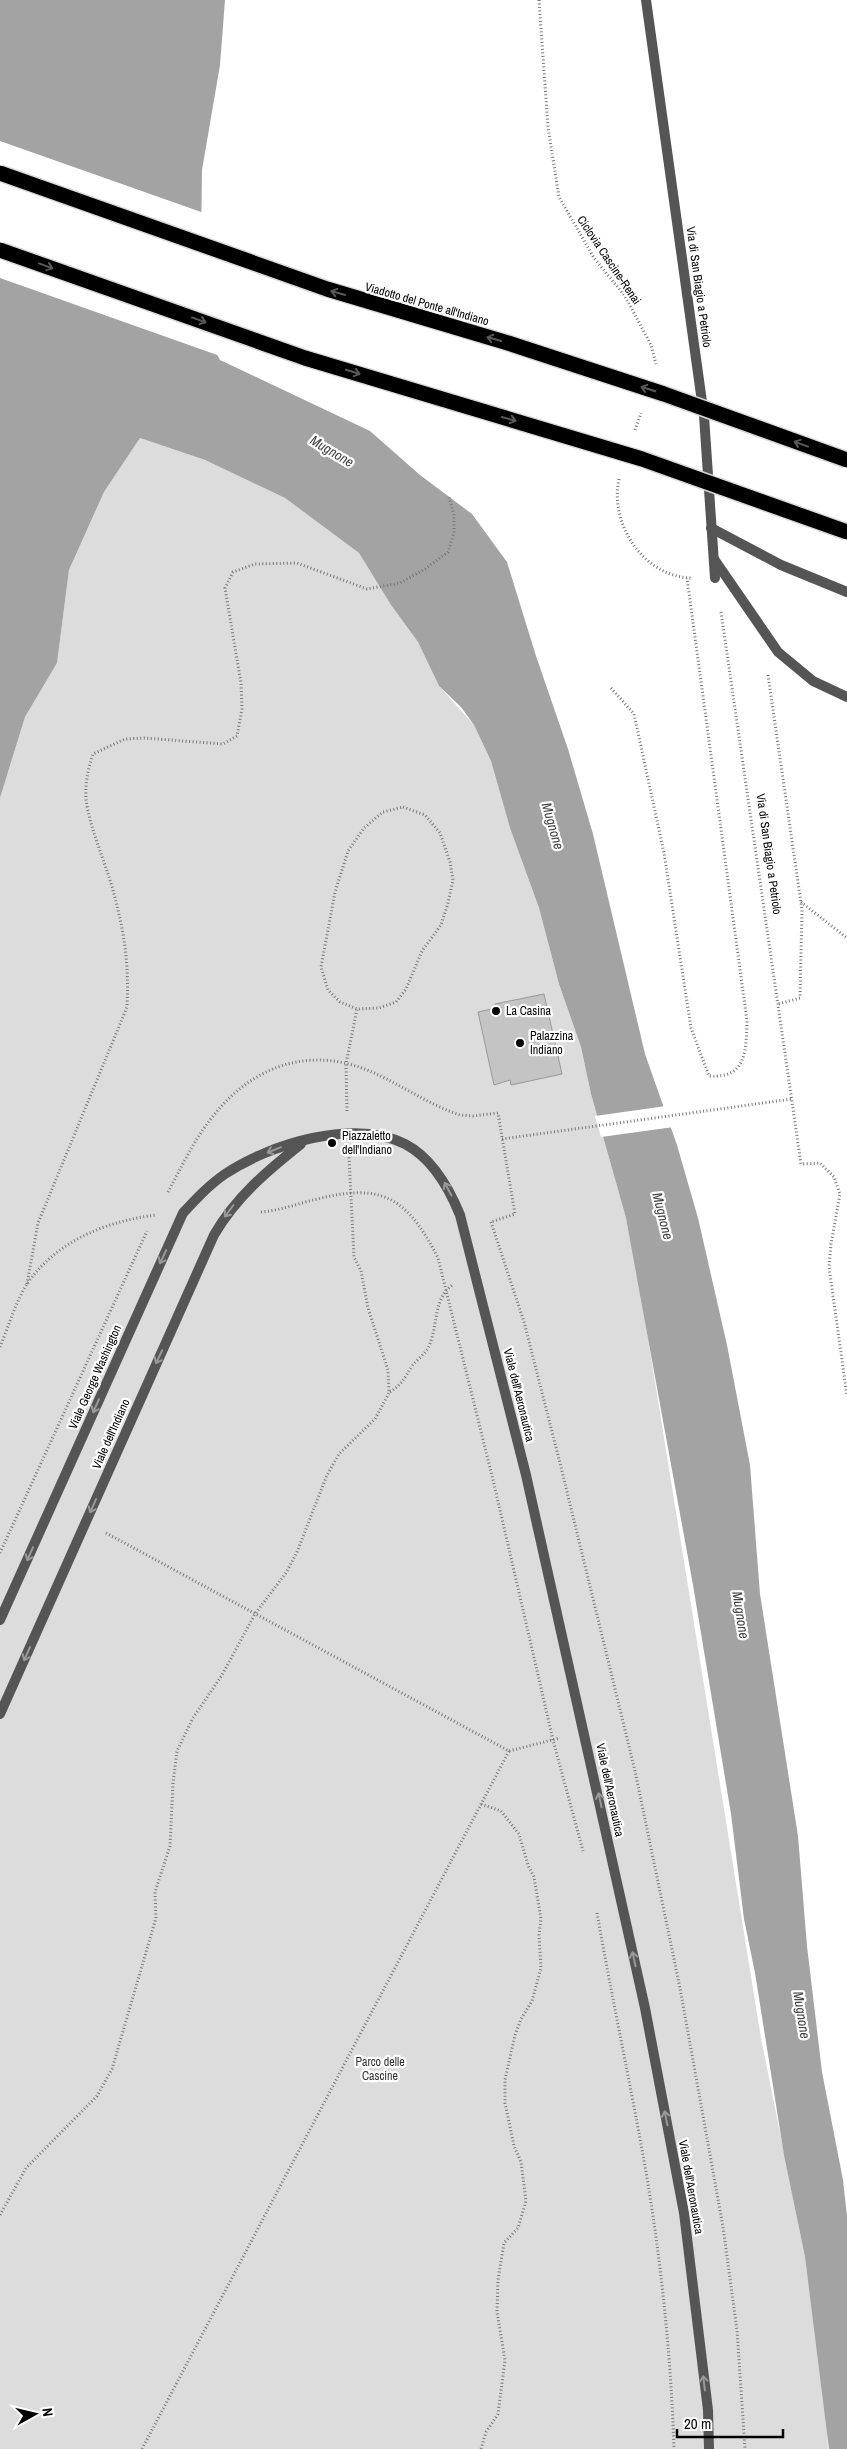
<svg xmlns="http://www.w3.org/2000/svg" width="847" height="2449" font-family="'Archivo Narrow',sans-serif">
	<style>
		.green { fill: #dcdcdc }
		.water { fill: #a3a3a3 }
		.pier { fill: #fff }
		.building { fill: #c4c4c4; stroke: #999 }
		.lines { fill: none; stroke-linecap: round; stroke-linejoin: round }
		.path { stroke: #777; stroke-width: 3; stroke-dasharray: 1 2.5; stroke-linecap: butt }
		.lane { stroke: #555; stroke-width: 10 }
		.street { stroke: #555; stroke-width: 10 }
		.highway-bridge-casing { stroke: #dbdbdb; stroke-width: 18; stroke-linecap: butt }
		.highway-bridge { stroke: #000; stroke-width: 15 }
		.oneway { stroke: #595959 }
		.oneway2 { stroke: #999 }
		.poi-dot { fill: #000; stroke: #fff; stroke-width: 2 }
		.labels { text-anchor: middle; stroke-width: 4.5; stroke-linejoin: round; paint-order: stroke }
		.street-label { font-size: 12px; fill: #000; stroke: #fff }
		.poi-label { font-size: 12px; fill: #000; stroke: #fff; text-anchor: start }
		.park-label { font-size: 12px; fill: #333; stroke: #fff }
		.water-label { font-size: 14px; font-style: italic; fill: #444; stroke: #fff }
	</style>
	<rect width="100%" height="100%" fill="#fff"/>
	<!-- green -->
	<polygon class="green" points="140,438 205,460 285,498 359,553 391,605 418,642 439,686 474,725 491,761 510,828 539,908 559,984 581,1047 591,1094 626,1218 639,1283 761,2038 805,2257 826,2414 828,2449 0,2449 0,798 25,717 57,663 69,570 104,492"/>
	<!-- water -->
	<polygon class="water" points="0,0 225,0 220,65 202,170 200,311 206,333 220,360 370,431 420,475 472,514 507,562 536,656 568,749 593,834 645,1054 677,1145 698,1218 727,1345 750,1465 760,1594 798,1836 807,1946 822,2072 843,2180 847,2216 847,2449 829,2449 805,2257 784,2155 755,1973 744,1919 731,1814 693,1585 626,1218 591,1094 581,1047 559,984 539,908 510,828 491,761 474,725 461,707 439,686 418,642 391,605 359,553 285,498 205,460 140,438 104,492 69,570 57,663 25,717 0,798"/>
	<!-- pier -->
	<g class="pier">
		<polygon points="0,141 204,213 203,311 209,333 220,356 0,278"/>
		<polygon points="666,1106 674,1127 601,1137 595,1116"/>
	</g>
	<!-- building -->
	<polygon class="building" points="544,994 562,1074 511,1085 510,1080 494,1085 478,1012 496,1008 495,1004"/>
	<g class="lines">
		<!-- path -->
		<g class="path">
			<polyline points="539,0 548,127 559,197 594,258 625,296 651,345 656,364"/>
			<polyline points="635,430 641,413"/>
			<path d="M619,479C609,524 644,578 693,578"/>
			<polyline points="721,612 801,1164 820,1163 834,1177 840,1194 831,1244 829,1267 847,1396"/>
			<polyline points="768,675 802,910 800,998 778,1004"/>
			<path d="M611,688L634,714L664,853L691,1028L709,1076C747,1079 746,1050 747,1021L687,578"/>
			<polygon points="403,807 425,815 440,833 450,862 453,880 448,903 441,925 422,951 406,989 396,1002 379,1008 357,1009 340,1002 328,990 321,967 335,892 348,851 364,828 383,812"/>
			<polyline points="801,902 847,938"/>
			<polyline points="347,1111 346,1064 357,1009"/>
			<polyline points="502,1139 792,1099"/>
			<path d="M168,1192C181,1168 193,1142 210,1120C248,1069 305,1045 367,1070C399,1083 427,1104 460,1115L473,1116L498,1113L515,1214L491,1222"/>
			<path d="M261,1212C275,1211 288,1207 302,1203C374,1183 403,1188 438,1258L494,1484L553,1740L583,1851"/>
			<polyline points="491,1222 524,1322 560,1463 635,1771 680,1988 723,2227 737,2330 745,2449"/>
			<path d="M27,1284L38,1223L127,1007C129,965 125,935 114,894C107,866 89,827 86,799C85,783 88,769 93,754L125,739L144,738L223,744L237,736L242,709L241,683L225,588L233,572L255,564L297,563L367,589L400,583L425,569L448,552L454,533V515L449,497"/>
			<path d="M0,1347C8,1328 16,1301 27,1284C56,1241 107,1221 156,1215"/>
			<path d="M390,1392C403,1383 404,1379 412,1366C417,1360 424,1355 428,1348C439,1326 432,1298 454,1284"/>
			<polyline points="106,1533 509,1751 560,1738"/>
			<polyline points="0,1553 147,1231"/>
			<path d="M597,1913C612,1998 630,2082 645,2166C661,2259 671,2355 674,2449"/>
			<polyline points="0,2215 26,2168 97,2096 112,2069 156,1918 155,1892 170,1846 173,1783 177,1751 193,1718 222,1675 255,1614 286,1573 297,1552 327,1475 339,1454 375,1419 389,1393 388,1370 368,1308 361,1271 354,1257 349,1157"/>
			<polyline points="142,2449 509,1751"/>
			<polyline points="481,2449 486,2432 498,2414 505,2360 497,2312 498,2280 504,2243 518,2228 526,2201 521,2162 514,2146 505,2103 505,2080 515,2035 521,2019 532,2001 541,1968 539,1935 541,1919 534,1877 528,1865 519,1834 501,1811 481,1804"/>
		</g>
		<!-- lane -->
		<g class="lane">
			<polyline points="711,528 781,565 847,592"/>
			<polyline points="714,559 778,652 813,681 847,697"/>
		</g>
		<!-- street -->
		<g class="street">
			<polyline points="646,0 704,416 715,578"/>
			<path d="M0,1620L183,1213C196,1199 209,1185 225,1174C270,1144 354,1118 405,1144C432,1158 449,1188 460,1215L526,1475L645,2008L684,2213L708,2410L709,2449"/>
			<path d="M0,1714L214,1235C236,1197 267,1171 301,1144"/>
		</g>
		<defs>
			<g id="highway-bridge">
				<polyline points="0,173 327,289 508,343 664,394 847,460"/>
				<polyline points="0,250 305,358 642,459 847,532"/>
			</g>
		</defs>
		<!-- highway-bridge casing -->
		<use href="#highway-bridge" class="highway-bridge-casing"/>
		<!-- highway-bridge -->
		<use href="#highway-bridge" class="highway-bridge"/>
	</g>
	<!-- one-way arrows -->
	<defs><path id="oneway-shaft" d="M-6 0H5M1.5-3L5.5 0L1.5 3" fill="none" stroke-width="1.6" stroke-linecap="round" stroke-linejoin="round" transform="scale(1.25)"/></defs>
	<g class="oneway">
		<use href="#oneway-shaft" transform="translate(46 266) rotate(20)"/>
		<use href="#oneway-shaft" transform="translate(338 293) rotate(-164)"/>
		<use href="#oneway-shaft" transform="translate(199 320) rotate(20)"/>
		<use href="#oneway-shaft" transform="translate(494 339) rotate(-164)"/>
		<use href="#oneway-shaft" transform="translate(353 372) rotate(17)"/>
		<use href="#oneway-shaft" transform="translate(648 389) rotate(-162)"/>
		<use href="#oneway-shaft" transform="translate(509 419) rotate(16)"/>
		<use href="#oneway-shaft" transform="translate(801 444) rotate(-160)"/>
	</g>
	<g class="oneway2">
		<use href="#oneway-shaft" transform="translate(274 1150) rotate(158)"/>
		<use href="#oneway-shaft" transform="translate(448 1189) rotate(-118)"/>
		<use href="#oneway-shaft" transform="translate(229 1211) rotate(127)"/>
		<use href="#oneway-shaft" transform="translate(163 1257) rotate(115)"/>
		<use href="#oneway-shaft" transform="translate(159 1357) rotate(115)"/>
		<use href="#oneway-shaft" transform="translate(96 1406) rotate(114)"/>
		<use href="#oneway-shaft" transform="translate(93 1506) rotate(114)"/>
		<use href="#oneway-shaft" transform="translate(30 1554) rotate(114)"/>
		<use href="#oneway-shaft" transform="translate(27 1654) rotate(114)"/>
		<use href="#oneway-shaft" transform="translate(600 1800) rotate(-102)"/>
		<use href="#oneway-shaft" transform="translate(634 1959) rotate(-102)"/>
		<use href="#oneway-shaft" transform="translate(666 2118) rotate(-101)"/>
		<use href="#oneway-shaft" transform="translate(704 2383) rotate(-97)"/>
	</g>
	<!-- markers -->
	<g class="poi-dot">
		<circle cx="496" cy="1011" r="5"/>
		<circle cx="520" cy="1043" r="5"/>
		<circle cx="332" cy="1143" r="5"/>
	</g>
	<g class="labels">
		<!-- street labels -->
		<g class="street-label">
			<text transform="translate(609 260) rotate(56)" y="4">Ciclovia Cascine-Renai</text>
			<text transform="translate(699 287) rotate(82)" y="4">Via di San Biagio a Petriolo</text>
			<text transform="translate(427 304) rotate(16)" y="4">Viadotto del Ponte all'Indiano</text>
			<text transform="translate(769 854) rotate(82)" y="4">Via di San Biagio a Petriolo</text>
			<text transform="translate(95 1377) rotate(-66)" y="4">Viale George Washington</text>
			<text transform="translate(519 1395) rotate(76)" y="4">Viale dell'Aeronautica</text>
			<text transform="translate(111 1434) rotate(-66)" y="4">Viale dell'Indiano</text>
			<text transform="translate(610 1790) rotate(78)" y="4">Viale dell'Aeronautica</text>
			<text transform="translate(691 2187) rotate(80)" y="4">Viale dell'Aeronautica</text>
		</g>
		<!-- poi labels -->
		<g class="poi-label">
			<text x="506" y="1015">La Casina</text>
			<text x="530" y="1040">Palazzina<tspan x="530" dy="14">Indiano</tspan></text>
			<text x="342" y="1140">Piazzaletto<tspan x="342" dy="14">dell'Indiano</tspan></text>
		</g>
		<!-- park labels -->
		<g class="park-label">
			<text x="380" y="2066">Parco delle<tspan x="380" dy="14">Cascine</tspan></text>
		</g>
		<!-- water labels -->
		<g class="water-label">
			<text transform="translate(332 451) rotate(31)" y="5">Mugnone</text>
			<text transform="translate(553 826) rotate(74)" y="5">Mugnone</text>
			<text transform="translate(663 1216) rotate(76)" y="5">Mugnone</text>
			<text transform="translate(741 1615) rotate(81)" y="5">Mugnone</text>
			<text transform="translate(802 2015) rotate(81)" y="5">Mugnone</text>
		</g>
	</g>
	<!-- north arrow -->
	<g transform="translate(35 2414) rotate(82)" stroke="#ffffff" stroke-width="4" paint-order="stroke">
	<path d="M0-4L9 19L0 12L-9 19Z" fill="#000000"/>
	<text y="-8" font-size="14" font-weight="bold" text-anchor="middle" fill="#000000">N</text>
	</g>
	<!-- scale -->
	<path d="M677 2429v8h106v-8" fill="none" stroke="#000000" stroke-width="2.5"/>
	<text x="684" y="2429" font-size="15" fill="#000000" stroke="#ffffff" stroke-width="4" paint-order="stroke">20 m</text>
</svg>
